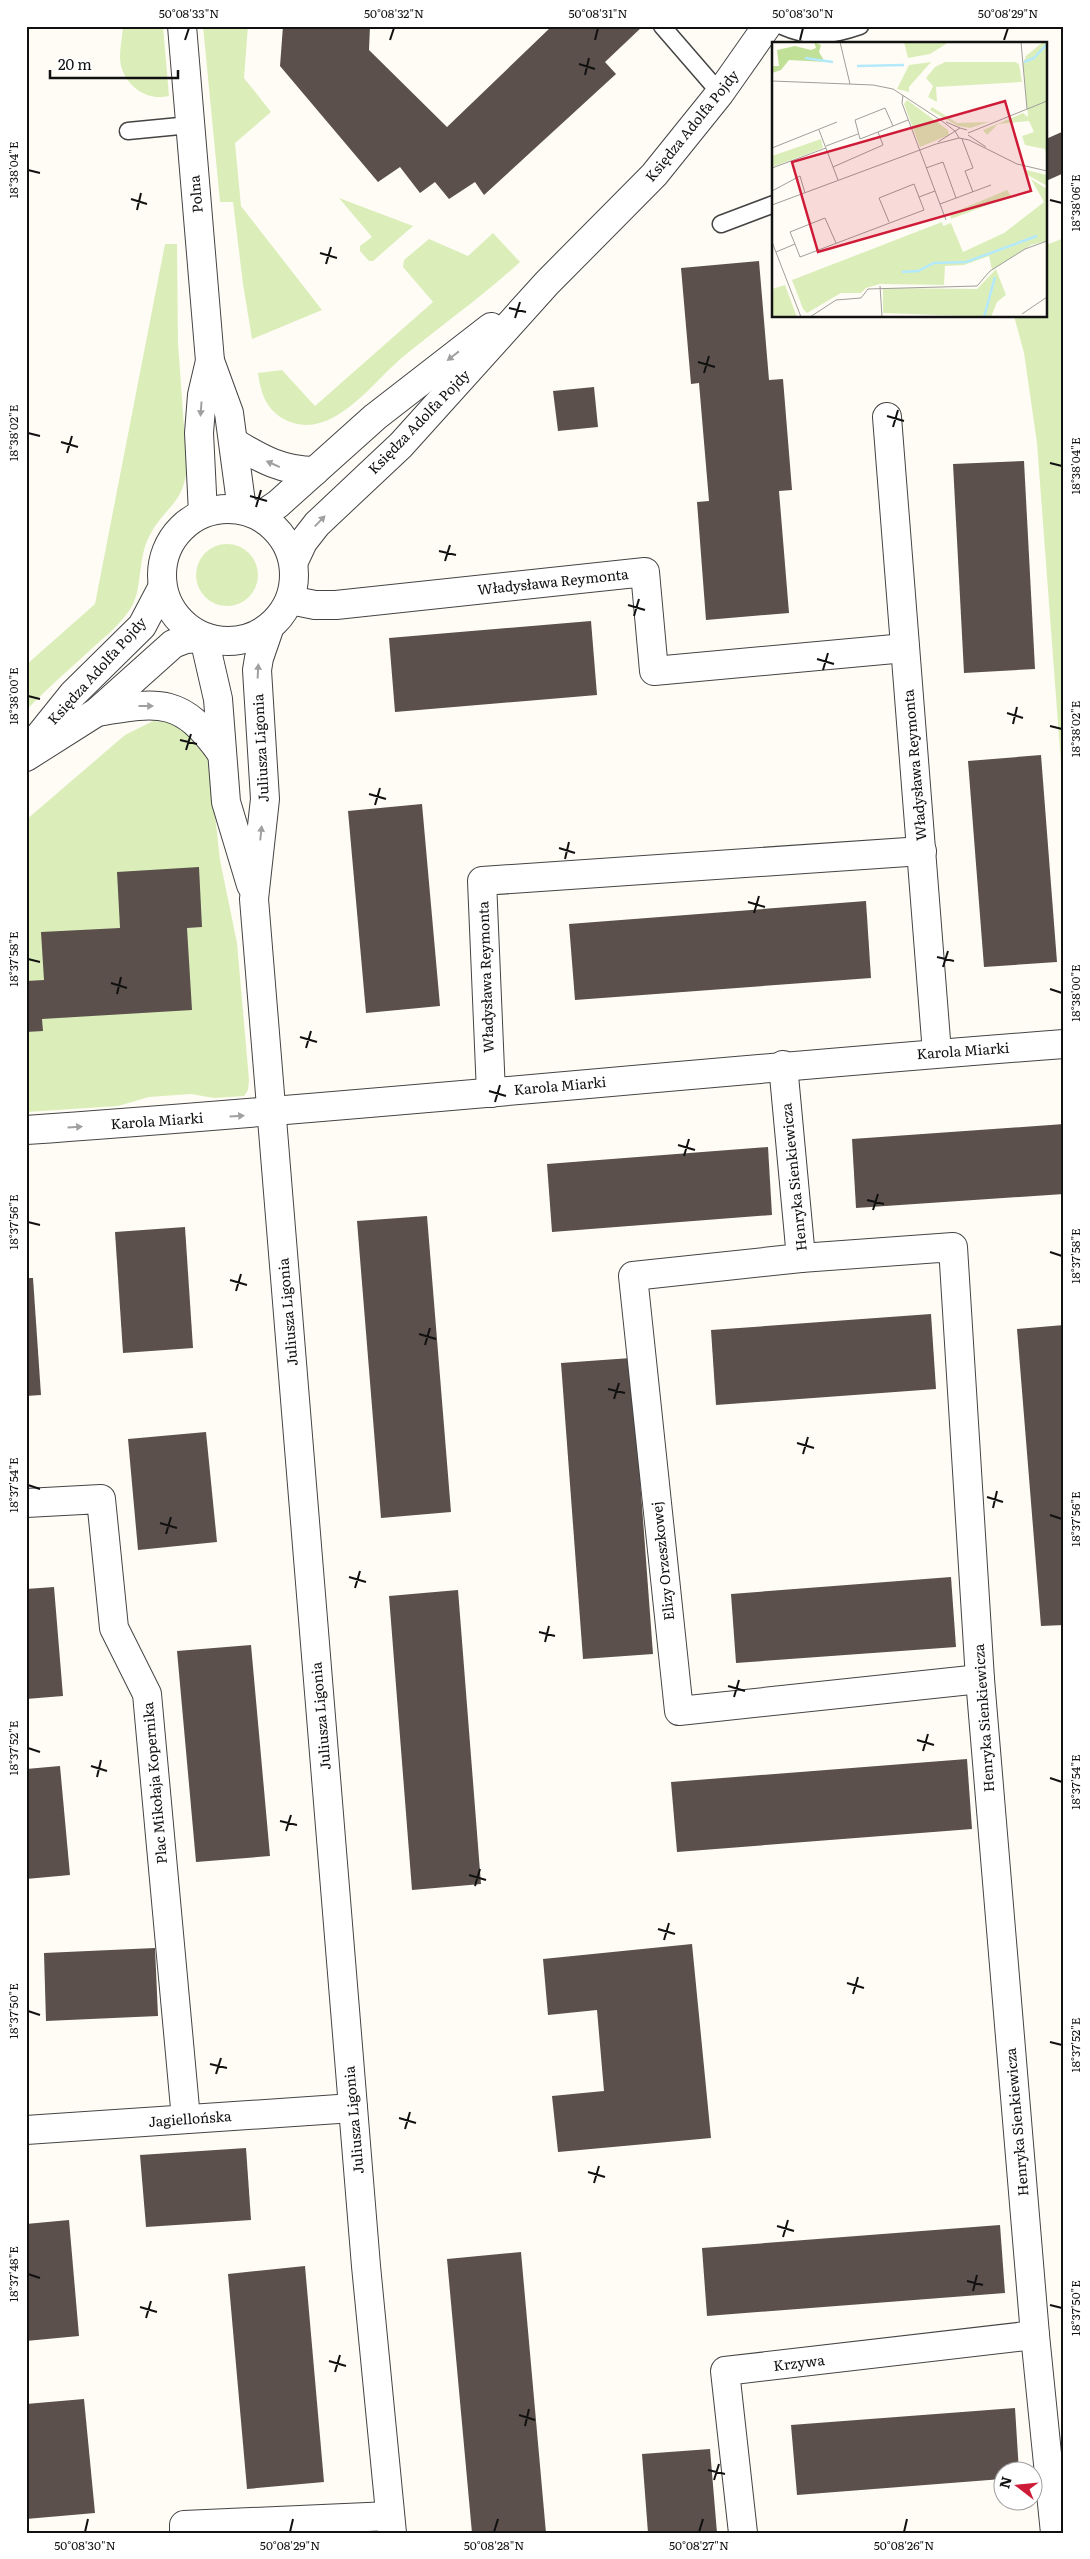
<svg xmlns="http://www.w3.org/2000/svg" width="1090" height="2559" font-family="Literata,serif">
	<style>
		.green { fill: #dbeeba }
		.building { fill: #5b504c }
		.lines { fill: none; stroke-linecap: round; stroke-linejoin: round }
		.service-casing { stroke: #444; stroke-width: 19 }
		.minor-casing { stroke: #444; stroke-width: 30 }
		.tertiary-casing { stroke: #444; stroke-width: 30 }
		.service { stroke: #fff; stroke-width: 16 }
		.minor { stroke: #fff; stroke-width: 28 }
		.tertiary { stroke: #fff; stroke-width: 28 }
		.oneway { fill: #a0a0a0 }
		.ticks { fill: none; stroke: #111; stroke-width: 2 }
		.labels { text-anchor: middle; stroke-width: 5; stroke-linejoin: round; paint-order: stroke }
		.street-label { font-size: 14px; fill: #111; stroke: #fff }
		.inset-river { fill: none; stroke: #b4e9fb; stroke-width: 2.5 }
		.inset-road { fill: none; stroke: #a09e9a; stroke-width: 1 }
		.view { fill: #ce1b37; fill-opacity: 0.15; stroke: #ce1b37; stroke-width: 2.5 }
		.inset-edge { fill: none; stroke: #111; stroke-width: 2.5 }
		.neatline { fill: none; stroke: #111; stroke-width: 2 }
		.ticks-label { font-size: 12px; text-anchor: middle; fill: #111 }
	</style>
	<rect width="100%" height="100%" fill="#fffcf5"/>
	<!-- green -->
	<g class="green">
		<path d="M123,26H163L169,96C145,102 121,83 120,58C120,48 122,37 123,26Z"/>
		<polygon points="203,26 248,26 244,78 271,112 235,143 241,206 322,310 252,339 243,284 233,202 220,202"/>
		<polygon points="339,198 413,226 373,261 369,261 360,251 360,246 372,237"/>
		<path d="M493,233L520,262C483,296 443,324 404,356C372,382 330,446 282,418C265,407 261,393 258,373L282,370L315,406L433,302L403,267L404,260L429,239L468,256Z"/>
		<polygon points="1064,238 1064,804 1037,443 1024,353 1014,316 1046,316 1046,245"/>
		<path d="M165,244H177L178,343L187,469C182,505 167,505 151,533C137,556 143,587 132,606C121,625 103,638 87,653C67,671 46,690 26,710V665L95,604Z"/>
		<circle cx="227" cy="575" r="31"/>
		<polygon points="153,721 167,722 181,726 205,750 210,769 220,860 237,943 249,1080 248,1090 244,1096 214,1098 191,1094 149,1097 118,1106 26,1112 26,820 125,735"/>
	</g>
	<!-- building -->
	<g class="building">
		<polygon points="283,26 370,26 369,50 447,127 552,26 643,26 605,62 616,74 484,195 475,182 449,199 435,182 420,193 400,167 378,182 280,66"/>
		<polygon points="1064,131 1064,173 1046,181 1046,139"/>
		<polygon points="759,261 769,380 783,379 792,490 779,491 789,613 706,620 697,502 709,501 699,383 691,384 681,268"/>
		<polygon points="594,387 598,427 558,431 553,391"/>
		<polygon points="1024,461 1035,669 964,673 953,464"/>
		<polygon points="591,621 597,695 395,712 389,638"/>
		<polygon points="1041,755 1057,962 984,967 968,761"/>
		<polygon points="422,804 440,1006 366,1013 348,811"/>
		<polygon points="199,867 202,927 187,928 192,1010 42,1019 43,1031 26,1032 26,981 44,980 41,932 120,928 117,872"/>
		<polygon points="866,901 871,978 575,1000 569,924"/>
		<polygon points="1064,1124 1064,1194 856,1208 852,1139"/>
		<polygon points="768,1147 772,1215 552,1232 547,1164"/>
		<polygon points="427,1216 451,1512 381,1518 357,1221"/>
		<polygon points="185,1227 193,1348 123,1353 115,1232"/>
		<polygon points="26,1278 33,1278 41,1395 26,1396"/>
		<polygon points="931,1314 936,1389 716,1405 711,1330"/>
		<polygon points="1064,1325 1064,1625 1041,1626 1017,1329"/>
		<polygon points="631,1358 653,1654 583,1659 561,1363"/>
		<polygon points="206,1432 217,1542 138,1550 128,1439"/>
		<polygon points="951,1577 956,1647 736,1663 731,1594"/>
		<polygon points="54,1587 63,1696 26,1699 26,1589"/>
		<polygon points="458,1590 481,1884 412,1890 389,1596"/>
		<polygon points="251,1645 270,1856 196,1862 177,1651"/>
		<polygon points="967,1759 972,1829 677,1852 671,1782"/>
		<polygon points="60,1766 70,1875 26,1879 26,1769"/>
		<polygon points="692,1944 711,2138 558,2152 552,2096 604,2091 597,2010 548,2015 543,1959"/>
		<polygon points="155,1948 158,2016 46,2021 44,1953"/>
		<polygon points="246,2148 251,2220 146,2227 140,2155"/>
		<polygon points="69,2220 79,2336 26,2341 26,2224"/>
		<polygon points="1000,2225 1005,2293 707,2316 702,2248"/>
		<polygon points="521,2252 546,2533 472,2533 447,2259"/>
		<polygon points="305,2266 324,2482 247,2489 228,2274"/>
		<polygon points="84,2399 95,2513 26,2519 26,2404"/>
		<polygon points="1015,2408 1019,2472 1002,2472 1002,2479 797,2495 791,2425"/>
		<polygon points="710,2449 717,2533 648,2533 642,2454"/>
	</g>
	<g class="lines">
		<defs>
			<g id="service">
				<polyline points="662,26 720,93"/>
				<path d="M782,26C811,39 831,36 860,26"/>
				<polyline points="128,131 190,125"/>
				<polyline points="721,224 774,204"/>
			</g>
			<g id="minor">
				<polyline points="182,26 210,361 229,413 242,510"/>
				<polyline points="887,417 937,1053"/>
				<path d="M235,443C261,459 283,471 315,471"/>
				<polyline points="203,513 199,433 202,395 210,361"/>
				<polyline points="290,600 315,605 336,605 645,572 654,671 905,648"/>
				<polyline points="269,629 259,658 257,670 265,799 254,899 366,2266 392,2533"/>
				<polyline points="204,638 218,699 226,802 251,885"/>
				<path d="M97,712C162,701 182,698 222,754"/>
				<polyline points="783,1065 801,1258 953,1247 980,1679 1035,2335 1055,2533"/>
				<polyline points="491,1093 482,881 922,851"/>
				<path d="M26,1130C373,1106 718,1070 1064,1044"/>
				<polyline points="801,1258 633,1276 679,1711 980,1679"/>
				<polyline points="26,1503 101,1499 114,1628 147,1694 186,2119"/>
				<polyline points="26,2130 353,2108"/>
				<polyline points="184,2533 184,2525 390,2516"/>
				<polyline points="743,2533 725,2371 1035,2335"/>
			</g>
			<g id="tertiary">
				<circle cx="228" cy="575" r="66"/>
				<polyline points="260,516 278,504 375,417 491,327"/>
				<polyline points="294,561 303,542 317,524 401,445 547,283 654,175 720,93 767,26"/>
				<polyline points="32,745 73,694 142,626 162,588"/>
				<polyline points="26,757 97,712 173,644 186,639 204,638"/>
			</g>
		</defs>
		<!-- service casing -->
		<use href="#service" class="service-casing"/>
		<!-- minor casing -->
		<use href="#minor" class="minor-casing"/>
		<!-- tertiary casing -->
		<use href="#tertiary" class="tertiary-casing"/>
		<!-- service -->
		<use href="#service" class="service"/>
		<!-- minor -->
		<use href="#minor" class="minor"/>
		<!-- tertiary -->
		<use href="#tertiary" class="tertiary"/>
	</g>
	<!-- one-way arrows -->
	<defs><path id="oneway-solid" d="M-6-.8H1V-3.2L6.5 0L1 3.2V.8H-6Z" transform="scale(1.25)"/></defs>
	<g class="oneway">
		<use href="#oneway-solid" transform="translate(453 356) rotate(142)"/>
		<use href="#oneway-solid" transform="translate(201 409) rotate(94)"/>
		<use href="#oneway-solid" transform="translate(273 464) rotate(-156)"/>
		<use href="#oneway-solid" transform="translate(320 521) rotate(-46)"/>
		<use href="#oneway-solid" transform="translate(258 671) rotate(-87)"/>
		<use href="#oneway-solid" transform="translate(146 706)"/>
		<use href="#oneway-solid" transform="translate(261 833) rotate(-84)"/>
		<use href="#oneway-solid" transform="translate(237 1116) rotate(-4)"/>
		<use href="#oneway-solid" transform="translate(75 1127) rotate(-4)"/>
	</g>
	<!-- ticks -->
	<path class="ticks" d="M185,40L189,28M390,40L394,28M595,40L598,28M800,40L803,28M1004,40L1008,28M579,64L595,69M585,75L589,58M28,170L40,173M131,199L147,204M1050,200L1062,203M137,210L141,193M320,253L337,258M326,264L331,247M509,308L526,312M515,318L520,302M698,362L715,367M704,373L709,356M887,416L904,421M893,427L898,410M28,433L40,436M61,442L78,447M67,453L72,436M1050,463L1062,466M250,496L267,501M256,507L261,490M439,551L456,555M445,561L450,545M628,605L645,610M634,616L639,599M817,659L834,664M823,670L828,653M28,696L40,699M1007,713L1023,718M1013,724L1017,707M1050,726L1062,729M180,740L197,744M186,750L191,734M369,794L386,799M375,805L380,788M559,848L575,853M565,859L569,842M748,902L765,907M754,913L759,896M937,957L954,961M28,959L40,962M943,967L948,951M111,983L127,988M1050,989L1062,993M117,994L121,977M300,1037L317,1042M306,1048L311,1031M489,1091L506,1096M495,1102L500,1085M678,1145L695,1150M684,1156L689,1139M867,1200L884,1204M873,1210L878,1194M28,1222L40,1225M1050,1252L1062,1256M230,1280L247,1285M236,1291L241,1274M419,1334L436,1339M425,1345L430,1328M608,1389L625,1393M614,1399L619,1383M797,1443L814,1448M803,1454L808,1437M28,1485L40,1489M987,1497L1003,1502M993,1508L997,1491M1050,1515L1062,1519M160,1523L177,1528M166,1534L171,1517M349,1577L366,1582M355,1588L360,1571M539,1632L555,1636M545,1642L549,1626M728,1686L745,1691M734,1697L739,1680M917,1740L934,1745M28,1748L40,1752M923,1751L928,1734M91,1766L107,1771M97,1777L101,1760M1050,1778L1062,1782M280,1821L297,1825M286,1831L291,1815M469,1875L486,1880M475,1886L480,1869M658,1929L675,1934M664,1940L669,1923M847,1983L864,1988M853,1994L858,1977M28,2011L40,2015M1050,2042L1062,2045M210,2064L227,2068M216,2074L221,2058M399,2118L416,2123M405,2129L410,2112M588,2172L605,2177M594,2183L599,2166M777,2226L794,2231M783,2237L788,2220M28,2274L40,2278M967,2281L983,2285M973,2291L977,2275M1050,2305L1062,2308M140,2307L157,2312M146,2318L151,2301M329,2361L346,2366M335,2372L340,2355M519,2415L535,2420M525,2426L529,2409M708,2470L725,2474M714,2480L719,2464M85,2532L88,2519M290,2532L293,2519M494,2532L498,2519M699,2532L703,2519M904,2532L907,2519"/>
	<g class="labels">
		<!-- street labels -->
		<g class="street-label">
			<text transform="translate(692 126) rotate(-51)" y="5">Księdza Adolfa Pojdy</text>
			<text transform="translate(196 194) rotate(-95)" y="5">Polna</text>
			<text transform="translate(419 422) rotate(-46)" y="5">Księdza Adolfa Pojdy</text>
			<text transform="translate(553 582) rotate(-6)" y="5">Władysława Reymonta</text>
			<text transform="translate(97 671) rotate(-48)" y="5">Księdza Adolfa Pojdy</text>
			<text transform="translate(261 748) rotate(-93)" y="5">Juliusza Ligonia</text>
			<text transform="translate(915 765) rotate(-95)" y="5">Władysława Reymonta</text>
			<text transform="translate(486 977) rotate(-92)" y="5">Władysława Reymonta</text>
			<text transform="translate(963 1051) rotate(-4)" y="5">Karola Miarki</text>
			<text transform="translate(560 1086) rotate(-5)" y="5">Karola Miarki</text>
			<text transform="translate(157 1121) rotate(-4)" y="5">Karola Miarki</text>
			<text transform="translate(794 1177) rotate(-96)" y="5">Henryka Sienkiewicza</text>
			<text transform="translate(288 1312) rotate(-95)" y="5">Juliusza Ligonia</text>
			<text transform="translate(663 1561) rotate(-96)" y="5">Elizy Orzeszkowej</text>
			<text transform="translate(321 1716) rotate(-95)" y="5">Juliusza Ligonia</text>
			<text transform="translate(984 1718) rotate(-94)" y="5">Henryka Sienkiewicza</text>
			<text transform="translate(155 1783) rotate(-95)" y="5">Plac Mikołaja Kopernika</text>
			<text transform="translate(190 2119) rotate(-4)" y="5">Jagiellońska</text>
			<text transform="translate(354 2120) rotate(-95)" y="5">Juliusza Ligonia</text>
			<text transform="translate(1017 2122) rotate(-95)" y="5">Henryka Sienkiewicza</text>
			<text transform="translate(799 2363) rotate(-7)" y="5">Krzywa</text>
		</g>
	</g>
	<!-- overview -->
	<g transform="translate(772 42)">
		<rect width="275" height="275" fill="#fffcf5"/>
		<path d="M132,0H177L158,12L136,16ZM271,0H275V117L273,107L253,103L250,94L262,90L257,79L226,82L215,93L211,88L251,71L256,75L251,21L254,14ZM159,20L137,45V50L125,47L137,23ZM173,20H243L247,22L250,40L164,45L165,60L156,55L161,44L154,36L163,25ZM135,58L176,88L177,93L148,105L132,62ZM160,65L185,81L217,80L198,86L186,84L158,68ZM49,97L51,106L0,125V114ZM254,128L275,133V144L254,132ZM259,137L275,147V199L259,203L220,228L217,214L192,223L173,224L172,243L108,242L94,246L89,251H69L35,271L31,267L20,238L170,180L171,184L179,181L191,210L232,191L272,160ZM235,148L239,154L179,177L178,172ZM224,227L234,253L225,260L219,275L111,271V246L205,247ZM13,243L25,275H0V247Z" fill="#dbeeba"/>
		<path d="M42,0L49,3L47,10L53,20L17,18L9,28L0,31V24H7L5,8L23,4L39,8L44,6Z" fill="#c0e097"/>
		<path class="inset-river" d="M33,16L61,20M252,20L262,16L275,2M85,24L132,23M130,230L146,229L162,221L194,220L265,194M212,275L223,235"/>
		<path class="inset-road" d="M68,0L78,42M249,0L255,67M0,39L101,43L121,47L170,79L183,89L187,96L197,98L245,122L275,129M131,53L130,61L174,178M174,80L188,86M47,88L66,138M106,90L88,97L83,78L113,66L121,84M196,91L275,59M196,93L214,105M190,97L201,126L193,129L201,150M166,100L188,86L195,88M54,104L86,92M0,106L65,80M61,125L111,103L106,90L136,78M0,126L54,106M154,126L171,120L184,156M0,149L28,134L33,151M168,162L219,143M0,163L164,102L187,96M117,180L107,156L142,142L147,155M0,200L29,275M23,202L18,190L53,176L64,201M4,210L23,202L28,215L152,168L147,155L163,149M108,244L110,275M250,272L275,255M38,275L64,258L89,256L96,247L205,244L218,229L253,207L275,199"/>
		<path class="view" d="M233,59L259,149L46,210L20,120Z"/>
		<rect width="275" height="275" class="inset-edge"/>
	</g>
	<!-- border -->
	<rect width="1090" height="2559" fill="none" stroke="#ffffff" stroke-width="55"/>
	<!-- north arrow -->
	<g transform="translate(1018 2486) rotate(286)"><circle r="24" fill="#ffffff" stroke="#a0a0a0"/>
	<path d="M0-4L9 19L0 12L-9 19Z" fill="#ce1b37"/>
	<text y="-8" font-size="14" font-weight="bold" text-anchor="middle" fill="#111111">N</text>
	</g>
	<!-- scale -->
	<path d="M50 70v8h128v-8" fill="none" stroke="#111111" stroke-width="2.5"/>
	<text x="58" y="70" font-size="15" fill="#111111" stroke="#ffffff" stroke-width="4" paint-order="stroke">20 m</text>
	<rect x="28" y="28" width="1034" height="2504" class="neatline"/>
	<g class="ticks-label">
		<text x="189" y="18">50°08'33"N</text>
		<text x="394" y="18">50°08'32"N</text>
		<text x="598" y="18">50°08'31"N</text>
		<text x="803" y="18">50°08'30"N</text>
		<text x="1008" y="18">50°08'29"N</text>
		<text transform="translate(14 170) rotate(-90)" y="4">18°38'04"E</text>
		<text transform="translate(1076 203) rotate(-90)" y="4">18°38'06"E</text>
		<text transform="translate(14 433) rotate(-90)" y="4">18°38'02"E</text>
		<text transform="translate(1076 466) rotate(-90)" y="4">18°38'04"E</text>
		<text transform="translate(14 696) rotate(-90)" y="4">18°38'00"E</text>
		<text transform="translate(1076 729) rotate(-90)" y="4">18°38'02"E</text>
		<text transform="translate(14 959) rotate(-90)" y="4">18°37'58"E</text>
		<text transform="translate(1076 993) rotate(-90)" y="4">18°38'00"E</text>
		<text transform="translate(14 1222) rotate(-90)" y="4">18°37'56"E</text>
		<text transform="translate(1076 1256) rotate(-90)" y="4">18°37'58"E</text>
		<text transform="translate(14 1485) rotate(-90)" y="4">18°37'54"E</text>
		<text transform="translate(1076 1519) rotate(-90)" y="4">18°37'56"E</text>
		<text transform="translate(14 1748) rotate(-90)" y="4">18°37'52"E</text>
		<text transform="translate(1076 1782) rotate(-90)" y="4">18°37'54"E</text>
		<text transform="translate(14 2011) rotate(-90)" y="4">18°37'50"E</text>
		<text transform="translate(1076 2045) rotate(-90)" y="4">18°37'52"E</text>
		<text transform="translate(14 2274) rotate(-90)" y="4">18°37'48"E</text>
		<text transform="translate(1076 2308) rotate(-90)" y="4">18°37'50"E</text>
		<text x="85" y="2550">50°08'30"N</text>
		<text x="290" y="2550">50°08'29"N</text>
		<text x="494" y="2550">50°08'28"N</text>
		<text x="699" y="2550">50°08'27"N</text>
		<text x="904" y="2550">50°08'26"N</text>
	</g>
</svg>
